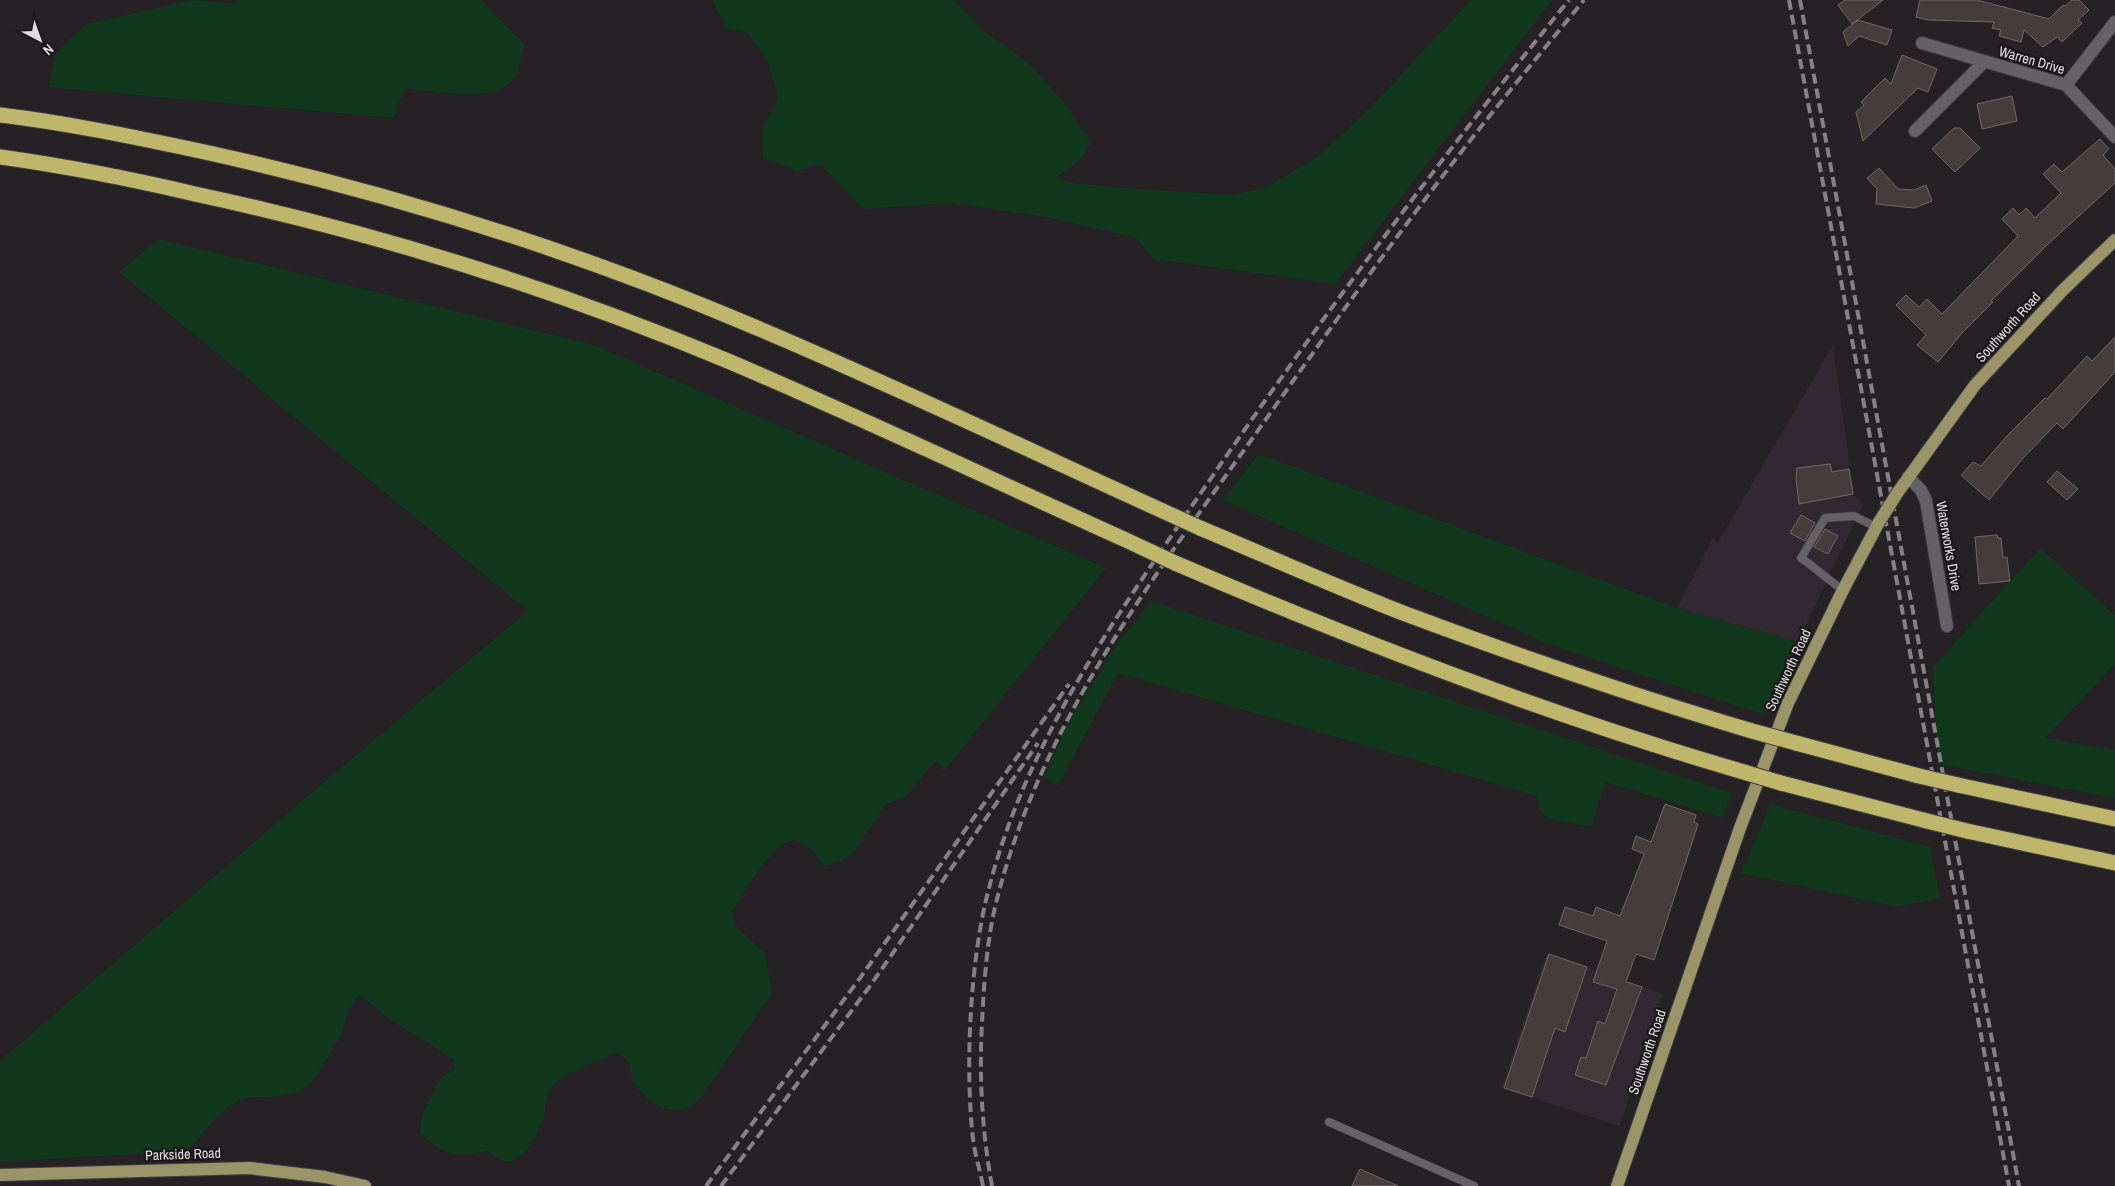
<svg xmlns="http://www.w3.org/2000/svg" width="2115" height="1186" font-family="'Archivo Narrow',sans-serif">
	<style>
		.built { fill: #312831 }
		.green { fill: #11371d }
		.building { fill: #443d3c; stroke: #716968 }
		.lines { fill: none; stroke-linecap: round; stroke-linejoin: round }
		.service-casing { stroke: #403d40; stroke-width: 9 }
		.minor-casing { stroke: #403d40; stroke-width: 14 }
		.primary-casing { stroke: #403d40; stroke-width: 14 }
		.motorway-casing { stroke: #403d40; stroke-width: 17 }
		.service { stroke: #666166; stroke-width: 8 }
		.minor { stroke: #666166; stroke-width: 12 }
		.primary { stroke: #9b9468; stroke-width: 12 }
		.motorway { stroke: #beb66a; stroke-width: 15 }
		.rail { stroke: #858285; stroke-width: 4; stroke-dasharray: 10 5; stroke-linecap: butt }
		.primary-bridge-casing { stroke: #403d40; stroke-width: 14; stroke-linecap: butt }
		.motorway-bridge-casing { stroke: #403d40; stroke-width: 17; stroke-linecap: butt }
		.primary-bridge { stroke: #9b9468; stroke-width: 12 }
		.motorway-bridge { stroke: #beb66a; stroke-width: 15 }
		.labels { text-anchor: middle; stroke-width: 4.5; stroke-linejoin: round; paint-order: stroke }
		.street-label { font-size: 14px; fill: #e0dde0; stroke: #1c171b }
	</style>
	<rect width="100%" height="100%" fill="#252125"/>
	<!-- built -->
	<g class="built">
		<polygon points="1833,345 1854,495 1863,505 1798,642 1677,608 1712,539 1718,542"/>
		<polygon points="1547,953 1663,994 1620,1126 1501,1088"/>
	</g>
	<!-- green -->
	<g class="green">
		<path d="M191,0L235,3V0H481L524,44C521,54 520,70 514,78C497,105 432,91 405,88L393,118L48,87L56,53L87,24Z"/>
		<polygon points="712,0 954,0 985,32 1026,61 1061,98 1091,143 1081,159 1056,178 1074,183 1126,188 1233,195 1267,187 1319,156 1373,105 1471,0 1552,0 1335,284 1153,259 1137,238 1046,217 952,203 863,209 821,165 797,171 763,158 762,129 778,98 767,60 747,32 727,29"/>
		<path d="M158,239L594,345L1106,568L944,771L937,760L904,798L886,804L852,855L837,863L824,866L812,849L795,840C790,841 784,843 780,846C766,857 740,896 732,913L736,926L765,953L772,993L700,1099C696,1101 692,1106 687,1108C667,1116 645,1101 635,1084C628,1071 633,1060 617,1053C600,1060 564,1072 552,1087C544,1097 546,1108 543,1120C538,1134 522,1167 503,1161C497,1159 492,1154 487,1151C455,1158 445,1156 420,1133L422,1115L440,1078L455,1069L453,1059L389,1019L360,995C347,1008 347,1021 340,1036C335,1045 314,1082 307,1087C291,1099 266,1096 247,1098C228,1100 199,1136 189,1151L0,1162V1061L337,771L528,611L119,272Z"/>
		<polygon points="1259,454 1677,608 1798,642 1765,715 1553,646 1223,500"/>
		<polygon points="2040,548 2115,615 2115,664 2045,738 2115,750 2115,798 1938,764 1933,667"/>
		<polygon points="1151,601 1732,793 1723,818 1605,782 1591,827 1549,819 1540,811 1537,796 1118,673 1058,786 1044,777 1067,725 1114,649"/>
		<polygon points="1771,804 1930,847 1940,898 1897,907 1741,873"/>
	</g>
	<!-- building -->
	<g class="building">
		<polygon points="1845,0 1883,0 1852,24 1838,5"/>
		<polygon points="1920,0 1977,0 2049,19 2063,5 2065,6 2072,0 2079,0 2089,10 2078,20 2082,23 2062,42 2057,37 2043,47 2024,30 2021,42 1999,36 2001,30 1992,28 1994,22 1928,20 1916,17"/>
		<polygon points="1858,20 1892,30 1887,45 1859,36 1848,46 1843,32"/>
		<polygon points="1902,55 1937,69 1928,92 1918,88 1863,141 1856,112 1864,105 1861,102 1885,78 1891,84"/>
		<polygon points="2012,96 2017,121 1982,129 1977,104"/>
		<polygon points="1954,128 1960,128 1980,148 1955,172 1932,149"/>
		<polygon points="2100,139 2109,149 2103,155 2115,169 2115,183 2047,245 1991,301 1993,302 1962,333 1938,362 1917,345 1926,335 1896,305 1906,295 1919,307 1927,299 1942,314 2018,236 2002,219 2013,208 2019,215 2026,208 2035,218 2061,193 2043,174 2054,164 2062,172"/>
		<polygon points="1879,168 1898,189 1914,190 1926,185 1932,201 1914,208 1876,204 1877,189 1867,178"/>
		<polygon points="2115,337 2115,372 2063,429 2057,423 2023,458 1989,500 1961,475 1973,462 1981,466 2006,437 2045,398 2047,399 2087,356 2092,361"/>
		<polygon points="1830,464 1832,472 1849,469 1853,494 1799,504 1796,478 1797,468"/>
		<polygon points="2057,471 2078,489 2067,500 2047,482"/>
		<polygon points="1801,515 1815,523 1805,541 1790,533"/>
		<polygon points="1825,529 1838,536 1828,554 1814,547"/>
		<polygon points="1997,535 1998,538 2001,538 2003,558 2007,557 2010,581 1979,584 1975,537"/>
		<polygon points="1665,804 1696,815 1694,822 1698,824 1654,960 1636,954 1626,982 1642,987 1606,1085 1575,1075 1581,1057 1586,1058 1598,1021 1605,1024 1617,989 1593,982 1607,941 1559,925 1565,907 1593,916 1596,907 1620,916 1644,854 1632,849 1636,836 1651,842"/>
		<polygon points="1549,954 1587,967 1565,1032 1555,1028 1532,1097 1504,1088"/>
		<polygon points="1360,1169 1398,1186 1352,1186"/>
	</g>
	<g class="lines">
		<defs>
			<g id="service">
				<path d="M1843,590C1828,580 1816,568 1801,558L1825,518L1854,516L1876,527"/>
				<polyline points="1329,1122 1474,1186"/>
			</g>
			<g id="minor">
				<polyline points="1922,43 2066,85 2115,137"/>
				<polyline points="2066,85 2115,22"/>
				<polyline points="1915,131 1984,62"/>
				<polyline points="1908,477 1921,490 1926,501 1947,626"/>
			</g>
			<g id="primary">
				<polyline points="1898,492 1975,385 2063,290 2115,240"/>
				<polyline points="0,1175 249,1168 325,1177 365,1186"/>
				<polyline points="1617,1186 1740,828 1788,703 1843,590 1879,522"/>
			</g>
			<g id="motorway">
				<path d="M0,115C67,123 134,137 200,151C388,192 573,250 750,325C886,382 1020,446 1154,507"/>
				<path d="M0,157C65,166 131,179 195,194C377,233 556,289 728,361C862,418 995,481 1128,541"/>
				<path d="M1200,528C1267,556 1334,586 1403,613C1518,656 1634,696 1752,731"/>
				<path d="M1175,563C1359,642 1545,714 1737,770"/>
				<polyline points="1796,743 1919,776"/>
				<polyline points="1781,783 1927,821"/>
				<polyline points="1958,785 2115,819"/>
				<polyline points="1967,831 2115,863"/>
			</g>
		</defs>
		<!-- service casing -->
		<use href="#service" class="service-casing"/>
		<!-- minor casing -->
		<use href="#minor" class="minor-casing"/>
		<!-- primary casing -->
		<use href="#primary" class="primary-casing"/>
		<!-- motorway casing -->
		<use href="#motorway" class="motorway-casing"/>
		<!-- service -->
		<use href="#service" class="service"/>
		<!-- minor -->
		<use href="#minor" class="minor"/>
		<!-- primary -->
		<use href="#primary" class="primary"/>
		<!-- motorway -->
		<use href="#motorway" class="motorway"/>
		<!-- rail -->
		<g class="rail">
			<polyline points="1789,0 2009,1186"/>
			<polyline points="1800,0 2019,1186"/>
			<polyline points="706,1186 860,978 1069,684"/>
			<polyline points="721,1186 870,986 1038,743"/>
			<path d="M983,1186C980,1170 975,1155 973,1139C965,1069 970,968 986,900C1023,744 1118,614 1207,484C1321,318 1442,156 1569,0"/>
			<path d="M992,1186C982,1131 979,1078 982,1022C984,983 987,937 997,899C1043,718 1158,572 1264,422C1334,323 1405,223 1480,128C1514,85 1549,43 1584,0"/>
		</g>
		<defs>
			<polyline id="primary-bridge" points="1879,522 1898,492"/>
			<g id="motorway-bridge">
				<polyline points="1154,507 1200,528"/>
				<polyline points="1128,541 1175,563"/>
				<polyline points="1752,731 1796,743"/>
				<polyline points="1737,770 1781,783"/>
				<polyline points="1919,776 1958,785"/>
				<polyline points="1927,821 1967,831"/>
			</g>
		</defs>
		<!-- primary-bridge casing -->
		<use href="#primary-bridge" class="primary-bridge-casing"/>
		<!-- motorway-bridge casing -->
		<use href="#motorway-bridge" class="motorway-bridge-casing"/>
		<!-- primary-bridge -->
		<use href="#primary-bridge" class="primary-bridge"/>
		<!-- motorway-bridge -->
		<use href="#motorway-bridge" class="motorway-bridge"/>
	</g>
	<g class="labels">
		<!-- street labels -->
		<g class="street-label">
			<text transform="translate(2032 60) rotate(16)" y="5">Warren Drive</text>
			<text transform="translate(2008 327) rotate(-48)" y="5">Southworth Road</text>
			<text transform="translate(1949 546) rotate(80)" y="5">Waterworks Drive</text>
			<text transform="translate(1788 670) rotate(-65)" y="5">Southworth Road</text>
			<text transform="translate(1647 1052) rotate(-71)" y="5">Southworth Road</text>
			<text transform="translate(183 1154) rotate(-2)" y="5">Parkside Road</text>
		</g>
	</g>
	<!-- north arrow -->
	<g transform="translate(40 40) rotate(139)" stroke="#1c171b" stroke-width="4" paint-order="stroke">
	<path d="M0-4L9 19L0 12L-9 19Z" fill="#e0dde0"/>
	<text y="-8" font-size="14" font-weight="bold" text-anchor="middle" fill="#e0dde0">N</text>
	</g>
</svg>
